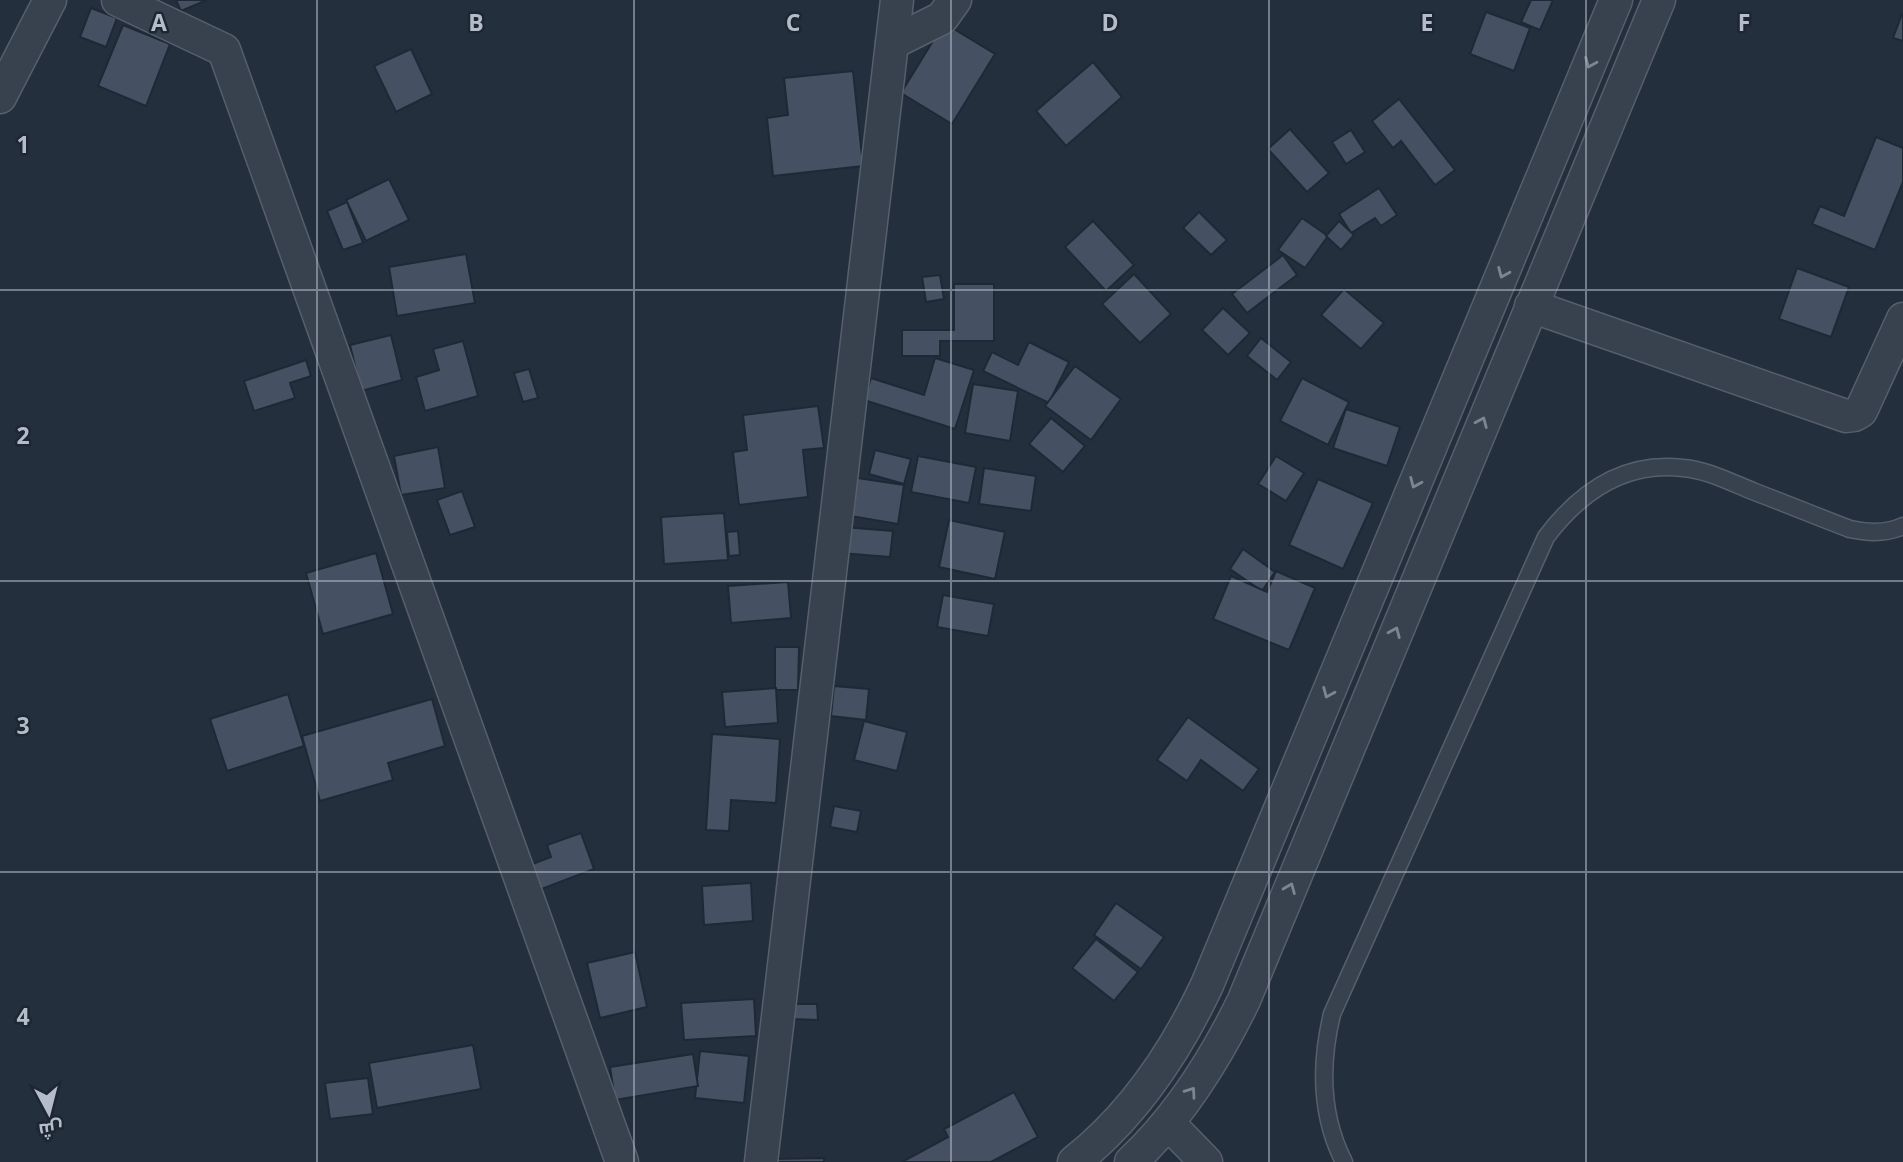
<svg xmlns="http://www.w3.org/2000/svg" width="1903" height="1162" font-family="'Open Sans',Cairo,sans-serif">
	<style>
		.building { fill: #455162; stroke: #1f2835; stroke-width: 2 }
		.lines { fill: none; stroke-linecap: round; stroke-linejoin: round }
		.lane-casing { stroke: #565f6c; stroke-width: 19 }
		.street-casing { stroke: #565f6c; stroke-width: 35 }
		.lane { stroke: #38414e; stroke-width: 16 }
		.street { stroke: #38414e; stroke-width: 32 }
		.oneway { stroke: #7c8592 }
		.grid { fill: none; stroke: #b4bcc9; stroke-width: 2; stroke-opacity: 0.55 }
		.grid-label { font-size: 23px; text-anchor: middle; font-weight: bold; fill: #b4bcc9; stroke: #1d2633; stroke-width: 5; stroke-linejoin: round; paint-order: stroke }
	</style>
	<rect width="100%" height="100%" fill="#242f3e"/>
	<!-- building -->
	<g class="building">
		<polygon points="176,0 207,0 181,11"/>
		<polygon points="1531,0 1553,0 1540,30 1521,22"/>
		<polygon points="91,8 117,18 106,47 80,37"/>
		<polygon points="1486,12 1530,28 1514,71 1470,54"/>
		<polygon points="1902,14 1903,14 1903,41 1893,38"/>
		<polygon points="944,23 995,54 952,124 901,93"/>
		<polygon points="123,25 170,44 146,106 98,86"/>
		<polygon points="411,49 432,94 396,112 374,66"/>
		<polygon points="1093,62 1122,97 1066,146 1036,111"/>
		<polygon points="853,71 863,166 773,176 767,118 788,115 784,78"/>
		<polygon points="1399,99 1455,170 1435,185 1401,141 1393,148 1372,121"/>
		<polygon points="1290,129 1329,173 1307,192 1268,149"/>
		<polygon points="1351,130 1365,152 1346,164 1332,142"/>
		<polygon points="1876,137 1903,148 1903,182 1875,250 1812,224 1820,206 1844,216"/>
		<polygon points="389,179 409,220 366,241 346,200"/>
		<polygon points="1379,188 1397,215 1381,226 1375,218 1351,233 1339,214"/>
		<polygon points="347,202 363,243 343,250 327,211"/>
		<polygon points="1199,212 1227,240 1211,255 1183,228"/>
		<polygon points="1302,218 1328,236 1305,268 1278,250"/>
		<polygon points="1093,221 1134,265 1106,291 1065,247"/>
		<polygon points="1339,221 1354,235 1341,250 1326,236"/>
		<polygon points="466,254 475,303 397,316 389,267"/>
		<polygon points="1283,255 1297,275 1247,313 1232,294"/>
		<polygon points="1797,268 1849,287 1831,337 1779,319"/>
		<polygon points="1134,274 1171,314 1140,343 1102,304"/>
		<polygon points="940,275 944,299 926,302 922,277"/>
		<polygon points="954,284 994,284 994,341 940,341 940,356 902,356 902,330 954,330"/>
		<polygon points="1344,289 1384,323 1361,349 1321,315"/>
		<polygon points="1223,308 1250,333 1228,355 1202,330"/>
		<polygon points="391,335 402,380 361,391 350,345"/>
		<polygon points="1261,338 1291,362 1277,380 1247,356"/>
		<polygon points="463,341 478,396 425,411 416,377 439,370 433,349"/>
		<polygon points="1029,342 1069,362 1049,403 983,371 992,352 1018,365"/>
		<polygon points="935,358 974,370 955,429 864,400 871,378 924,395"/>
		<polygon points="306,360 311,376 290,383 295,398 254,411 244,381"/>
		<polygon points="1075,366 1121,399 1091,440 1045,406"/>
		<polygon points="529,369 538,398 523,402 514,373"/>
		<polygon points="1302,378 1349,402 1328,445 1280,421"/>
		<polygon points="973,384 1018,391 1010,441 965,433"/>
		<polygon points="818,406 824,448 803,450 808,497 739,505 733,452 747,450 743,415"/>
		<polygon points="1346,409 1400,427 1387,466 1333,448"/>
		<polygon points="1051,418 1085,446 1063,472 1029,444"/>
		<polygon points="438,447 445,488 401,495 394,456"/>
		<polygon points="875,450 911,459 904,484 869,474"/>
		<polygon points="918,456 976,467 969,503 911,492"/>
		<polygon points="1276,456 1304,473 1286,501 1258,484"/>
		<polygon points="984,468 1036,476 1031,511 979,504"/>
		<polygon points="851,477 904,485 898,524 845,515"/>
		<polygon points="1318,479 1373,503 1343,569 1289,545"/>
		<polygon points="462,491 475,527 450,535 437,500"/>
		<polygon points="724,513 728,560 664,564 661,517"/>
		<polygon points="949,520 1005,532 995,579 939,567"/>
		<polygon points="843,527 893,531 890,557 840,553"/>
		<polygon points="738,531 740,555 729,556 727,532"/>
		<polygon points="1243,549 1275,572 1262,591 1230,569"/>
		<polygon points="376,553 393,614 323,634 306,573"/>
		<polygon points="1276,571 1315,588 1289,650 1213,619 1231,576 1267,592"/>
		<polygon points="788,582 791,618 731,623 728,586"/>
		<polygon points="943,595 994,604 988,636 937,627"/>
		<polygon points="775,647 799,647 798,690 775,690"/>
		<polygon points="834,686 869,689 866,720 831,716"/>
		<polygon points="776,688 778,723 725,727 722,692"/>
		<polygon points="288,694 304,746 227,771 210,719"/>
		<polygon points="432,699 445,746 388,763 393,780 320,801 302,736"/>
		<polygon points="1188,717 1259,769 1243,791 1201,760 1187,781 1157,760"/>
		<polygon points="864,721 907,732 897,771 854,760"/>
		<polygon points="712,734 780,739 776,803 731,800 729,831 706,830"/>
		<polygon points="834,806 861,811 857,832 830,827"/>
		<polygon points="581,833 594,869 539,890 530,865 551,857 547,845"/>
		<polygon points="751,883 753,921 704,925 702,886"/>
		<polygon points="1116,903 1164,937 1141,969 1094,935"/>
		<polygon points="1096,939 1138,972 1114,1001 1072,968"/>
		<polygon points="635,952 647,1007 600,1018 587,963"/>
		<polygon points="754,999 756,1036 684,1040 681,1003"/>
		<polygon points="792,1004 817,1004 818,1020 792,1019"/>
		<polygon points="473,1045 481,1089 377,1108 369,1063"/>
		<polygon points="700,1051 749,1056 744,1103 695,1098"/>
		<polygon points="693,1054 698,1086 615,1100 610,1067"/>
		<polygon points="368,1078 373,1114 330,1119 325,1083"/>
		<polygon points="1014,1092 1038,1137 991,1162 902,1162 948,1137 944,1129"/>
		<polygon points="824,1158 824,1162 772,1162 772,1159"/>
	</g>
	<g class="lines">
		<defs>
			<path id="lane" d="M1344,1162C1320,1115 1320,1064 1332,1014L1546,537C1580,492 1625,461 1683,468C1708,470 1732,483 1755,492C1787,504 1818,517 1850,529C1868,533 1886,534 1903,526"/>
			<g id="street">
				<polyline points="118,0 224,50 622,1162"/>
				<polyline points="892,43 942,18 955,0"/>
				<polyline points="0,97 50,0"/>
				<polyline points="1531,306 1846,416 1854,415 1861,411 1903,319"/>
				<polyline points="1168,1123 1206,1162"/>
				<polyline points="761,1162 897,0"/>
				<path d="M1074,1162C1134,1115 1175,1053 1207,985L1616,0"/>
				<path d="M1131,1162C1180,1116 1215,1060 1244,1000L1659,0"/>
			</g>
		</defs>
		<!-- lane casing -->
		<use href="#lane" class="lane-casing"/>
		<!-- street casing -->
		<use href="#street" class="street-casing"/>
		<!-- lane -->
		<use href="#lane" class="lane"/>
		<!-- street -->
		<use href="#street" class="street"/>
	</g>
	<!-- one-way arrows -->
	<defs><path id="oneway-chevron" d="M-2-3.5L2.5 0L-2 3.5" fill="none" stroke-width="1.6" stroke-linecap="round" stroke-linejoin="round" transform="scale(1.75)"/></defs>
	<g class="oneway">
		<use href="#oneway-chevron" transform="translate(1590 63) rotate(113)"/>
		<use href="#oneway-chevron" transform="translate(1503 273) rotate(113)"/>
		<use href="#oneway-chevron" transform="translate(1482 422) rotate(-67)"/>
		<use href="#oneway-chevron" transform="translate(1415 483) rotate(113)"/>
		<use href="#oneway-chevron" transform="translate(1395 632) rotate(-67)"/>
		<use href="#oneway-chevron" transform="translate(1328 693) rotate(113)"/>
		<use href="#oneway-chevron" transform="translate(1290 888) rotate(-68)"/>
		<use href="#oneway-chevron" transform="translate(1191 1092) rotate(-55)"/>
	</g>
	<!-- grid -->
	<path class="grid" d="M317,0V1162M634,0V1162M951,0V1162M1269,0V1162M1586,0V1162M0,290H1903M0,581H1903M0,872H1903"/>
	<g class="grid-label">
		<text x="159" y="31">A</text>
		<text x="476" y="31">B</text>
		<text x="793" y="31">C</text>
		<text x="1110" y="31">D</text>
		<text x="1427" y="31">E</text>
		<text x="1744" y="31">F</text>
		<text x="23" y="153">1</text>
		<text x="23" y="444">2</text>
		<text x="23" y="734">3</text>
		<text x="23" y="1025">4</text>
	</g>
	<!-- north arrow -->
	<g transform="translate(49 1113) rotate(173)" stroke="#1d2633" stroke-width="5" paint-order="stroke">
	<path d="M0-5L12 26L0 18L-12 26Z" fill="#b4bcc9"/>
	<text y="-10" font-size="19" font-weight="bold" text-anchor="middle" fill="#b4bcc9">ش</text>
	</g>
</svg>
